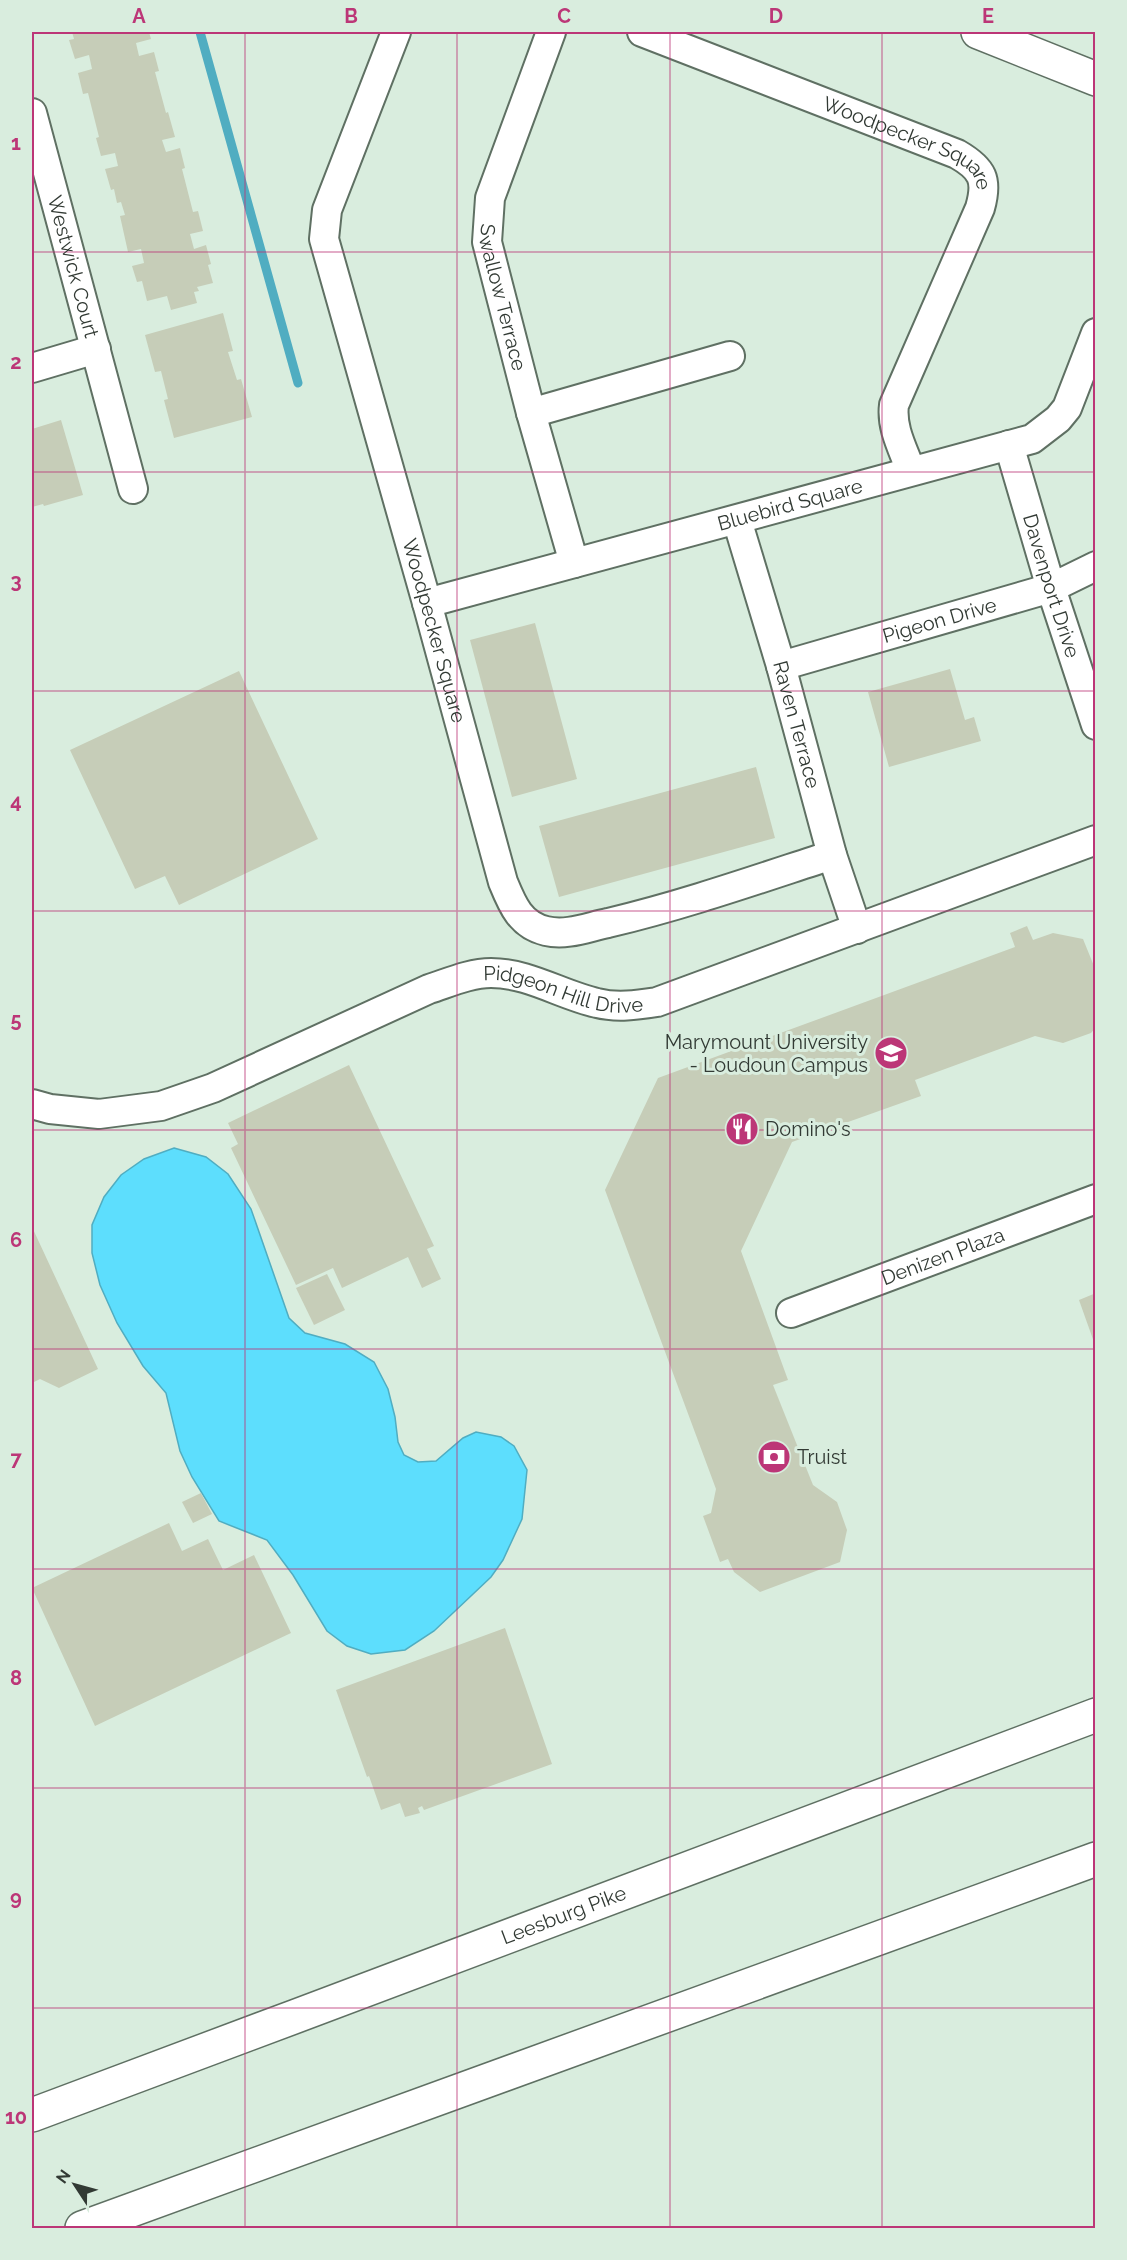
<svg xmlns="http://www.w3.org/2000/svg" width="1127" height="2260" font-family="Raleway,sans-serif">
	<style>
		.water { fill: #5ddefd; stroke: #50adc1; stroke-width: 1.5 }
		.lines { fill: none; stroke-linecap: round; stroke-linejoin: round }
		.stream { stroke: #50adc1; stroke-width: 9 }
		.building { fill: #c6cdb8 }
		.minor-casing { stroke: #5f7063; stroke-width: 32 }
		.tertiary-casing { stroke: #5f7063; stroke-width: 36 }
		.trunk-casing { stroke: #5f7063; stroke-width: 36 }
		.minor { stroke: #fff; stroke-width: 28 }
		.tertiary { stroke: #fff; stroke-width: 33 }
		.trunk { stroke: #fff; stroke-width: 33 }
		.grid { fill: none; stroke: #bc3677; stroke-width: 1.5; stroke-opacity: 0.55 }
		.labels { text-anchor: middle; stroke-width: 6; stroke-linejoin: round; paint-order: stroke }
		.street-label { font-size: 20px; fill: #323a34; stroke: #d9edde }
		.poi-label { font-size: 20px; fill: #323a34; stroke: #d9edde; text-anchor: start }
		.neatline { fill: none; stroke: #bc3677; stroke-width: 2 }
		.grid-label { font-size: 20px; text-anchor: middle; font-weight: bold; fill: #bc3677 }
	</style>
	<rect width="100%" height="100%" fill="#d9edde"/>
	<!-- water -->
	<polygon class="water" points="174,1148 206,1157 228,1174 251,1209 289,1318 305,1333 345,1344 374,1362 388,1389 395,1417 398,1442 404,1455 418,1462 436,1461 463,1438 476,1432 501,1437 514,1446 527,1470 522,1519 503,1560 491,1577 434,1631 405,1650 371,1654 347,1646 327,1631 293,1575 267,1540 219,1521 192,1477 180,1451 166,1393 143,1366 117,1323 100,1285 92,1253 92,1225 104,1197 121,1175 144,1159"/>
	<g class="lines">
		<!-- stream -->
		<polyline class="stream" points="200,32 298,383"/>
	</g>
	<!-- building -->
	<g class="building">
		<polygon points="72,32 149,32 151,39 136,43 139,56 154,52 159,71 155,72 166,113 168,112 175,137 162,140 166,152 180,148 185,168 182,169 193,212 198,211 203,231 190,234 194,249 206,245 211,264 208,265 213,283 197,287 199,291 194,292 197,303 171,310 167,296 147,301 142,281 137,282 132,266 144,263 141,249 128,252 120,216 125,215 121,202 117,203 114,189 111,190 105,169 118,166 115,153 101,156 96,138 99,137 88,93 83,94 78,73 92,69 89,55 75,59 69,40 74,39"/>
		<polygon points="223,313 233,351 228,352 237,380 241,379 252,417 174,438 164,400 168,399 161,371 155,372 145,335"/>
		<polygon points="61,420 83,495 44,506 43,504 32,507 32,429"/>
		<polygon points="535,623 577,779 512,797 470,640"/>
		<polygon points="950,669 965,720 974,717 981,741 889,767 868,692"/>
		<polygon points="239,671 318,839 179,905 165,876 135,889 70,750"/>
		<polygon points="756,767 775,838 559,897 539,826"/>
		<polygon points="1027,926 1033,940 1053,933 1083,939 1096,971 1096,1027 1091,1033 1063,1043 1035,1036 915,1080 921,1096 792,1142 741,1251 788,1380 773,1385 813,1485 837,1502 847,1530 840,1562 760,1592 734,1572 728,1559 720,1562 703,1516 711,1513 716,1489 605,1190 658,1078 1015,947 1010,933"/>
		<polygon points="349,1065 434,1246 427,1249 441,1279 422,1288 408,1257 342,1288 333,1268 296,1285 231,1148 238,1144 228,1123"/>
		<polygon points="32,1227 98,1369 59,1388 40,1379 32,1383"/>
		<polygon points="327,1274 345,1310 314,1325 296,1288"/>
		<polygon points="1096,1293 1096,1345 1095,1345 1079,1300"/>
		<polygon points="201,1493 212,1514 193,1523 182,1502"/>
		<polygon points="169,1523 182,1551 208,1539 223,1570 254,1555 291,1633 95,1726 32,1588"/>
		<polygon points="505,1628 552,1764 424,1810 422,1806 418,1808 420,1813 405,1817 400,1803 381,1810 369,1776 367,1777 336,1690"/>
	</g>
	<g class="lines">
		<defs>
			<g id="minor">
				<path id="s1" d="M396,32L327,210L324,239L427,603L503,882C512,904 520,925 546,931C567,936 588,927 608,923C684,905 758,879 832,855"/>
				<path id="s2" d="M551,32L490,198L487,242L531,413L574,563"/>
				<path id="s3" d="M642,32L957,154C983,169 988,180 980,208L894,405C891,428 903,449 911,471"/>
				<path id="s4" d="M32,113L133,489"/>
				<polyline points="32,368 96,349"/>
				<polyline points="531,413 730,356"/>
				<path id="s5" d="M1009,445L1051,588L1096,725"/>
				<path id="s6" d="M737,520L781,666L832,855L857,929"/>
				<path id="s7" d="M427,603L1032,439L1058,419L1067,408L1096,333"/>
				<path id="s8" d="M781,666L1051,588L1096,566"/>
				<path id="s9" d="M32,1104L50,1109L99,1114L161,1106L213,1088L429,989C448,983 470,973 491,973C529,973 561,995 597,1003C617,1008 637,1005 657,1002L1096,840"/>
				<path id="s10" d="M791,1313L1096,1199"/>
			</g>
			<polyline id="tertiary" points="978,32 1096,79"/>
			<g id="trunk">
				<path id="s11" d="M32,2115C387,1983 740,1847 1096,1715"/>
				<polyline points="82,2228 1096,1859"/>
			</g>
		</defs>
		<!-- minor casing -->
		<use href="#minor" class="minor-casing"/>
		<!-- tertiary casing -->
		<use href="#tertiary" class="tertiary-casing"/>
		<!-- trunk casing -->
		<use href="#trunk" class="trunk-casing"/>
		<!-- minor -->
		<use href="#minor" class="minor"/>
		<!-- tertiary -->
		<use href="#tertiary" class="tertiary"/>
		<!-- trunk -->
		<use href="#trunk" class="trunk"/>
	</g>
	<!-- grid -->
	<path class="grid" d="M245,32V2228M457,32V2228M670,32V2228M882,32V2228M32,252H1096M32,472H1096M32,691H1096M32,911H1096M32,1130H1096M32,1349H1096M32,1569H1096M32,1788H1096M32,2008H1096"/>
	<!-- icons -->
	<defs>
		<symbol id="university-disc" viewBox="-11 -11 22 22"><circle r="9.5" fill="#bc3677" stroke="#d9edde"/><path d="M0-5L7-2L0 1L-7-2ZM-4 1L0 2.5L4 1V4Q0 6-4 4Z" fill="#fff"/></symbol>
		<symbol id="restaurant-disc" viewBox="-11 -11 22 22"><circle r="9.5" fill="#bc3677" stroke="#d9edde"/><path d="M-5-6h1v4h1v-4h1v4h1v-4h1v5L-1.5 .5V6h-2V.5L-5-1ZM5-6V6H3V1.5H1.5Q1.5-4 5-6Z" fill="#fff"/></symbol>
		<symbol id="bank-disc" viewBox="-11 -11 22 22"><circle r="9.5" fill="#bc3677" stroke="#d9edde"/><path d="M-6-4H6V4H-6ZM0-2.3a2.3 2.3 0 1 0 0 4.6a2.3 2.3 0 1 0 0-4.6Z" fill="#fff"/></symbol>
	</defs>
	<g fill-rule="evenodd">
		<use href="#university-disc" x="872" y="1034" width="38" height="38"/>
		<use href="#restaurant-disc" x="723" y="1110" width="38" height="38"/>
		<use href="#bank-disc" x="755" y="1438" width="38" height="38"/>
	</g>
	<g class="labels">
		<!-- street labels -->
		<g class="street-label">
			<text dy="7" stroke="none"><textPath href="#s3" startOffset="290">Woodpecker Square</textPath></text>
			<text dy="7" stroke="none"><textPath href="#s4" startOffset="159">Westwick Court</textPath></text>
			<text dy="7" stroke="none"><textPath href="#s2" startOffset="278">Swallow Terrace</textPath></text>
			<text dy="7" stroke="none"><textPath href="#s7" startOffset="376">Bluebird Square</textPath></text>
			<text dy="7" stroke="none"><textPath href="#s5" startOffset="147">Davenport Drive</textPath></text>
			<text dy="7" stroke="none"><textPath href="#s8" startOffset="165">Pigeon Drive</textPath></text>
			<text dy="7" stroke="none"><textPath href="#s1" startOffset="627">Woodpecker Square</textPath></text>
			<text dy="7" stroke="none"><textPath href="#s6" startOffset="213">Raven Terrace</textPath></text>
			<text dy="7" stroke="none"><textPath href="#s9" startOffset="562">Pidgeon Hill Drive</textPath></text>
			<text dy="7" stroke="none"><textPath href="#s10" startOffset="162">Denizen Plaza</textPath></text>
			<text dy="7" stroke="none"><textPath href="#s11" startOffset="568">Leesburg Pike</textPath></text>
		</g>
		<!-- poi labels -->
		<g class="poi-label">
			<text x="868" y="1049" text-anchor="end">Marymount University<tspan x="868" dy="23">- Loudoun Campus</tspan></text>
			<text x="765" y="1136">Domino's</text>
			<text x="797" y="1464">Truist</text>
		</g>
	</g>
	<!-- border -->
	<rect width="1127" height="2260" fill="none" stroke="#d9edde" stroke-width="66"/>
	<!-- north arrow -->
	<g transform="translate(75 2185) rotate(306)" stroke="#d9edde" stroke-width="4.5" paint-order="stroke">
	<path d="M0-4.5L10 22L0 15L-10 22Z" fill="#323a34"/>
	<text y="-9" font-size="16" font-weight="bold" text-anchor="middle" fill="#323a34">N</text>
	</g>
	<rect x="33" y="33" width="1061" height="2194" class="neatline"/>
	<g class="grid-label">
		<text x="139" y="23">A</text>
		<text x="351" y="23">B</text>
		<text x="564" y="23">C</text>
		<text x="776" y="23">D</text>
		<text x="988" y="23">E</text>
		<text x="16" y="150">1</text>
		<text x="16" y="369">2</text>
		<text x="16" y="588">3</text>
		<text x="16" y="808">4</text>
		<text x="16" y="1027">5</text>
		<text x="16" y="1247">6</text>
		<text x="16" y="1466">7</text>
		<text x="16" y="1685">8</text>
		<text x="16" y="1905">9</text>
		<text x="16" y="2124">10</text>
	</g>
</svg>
